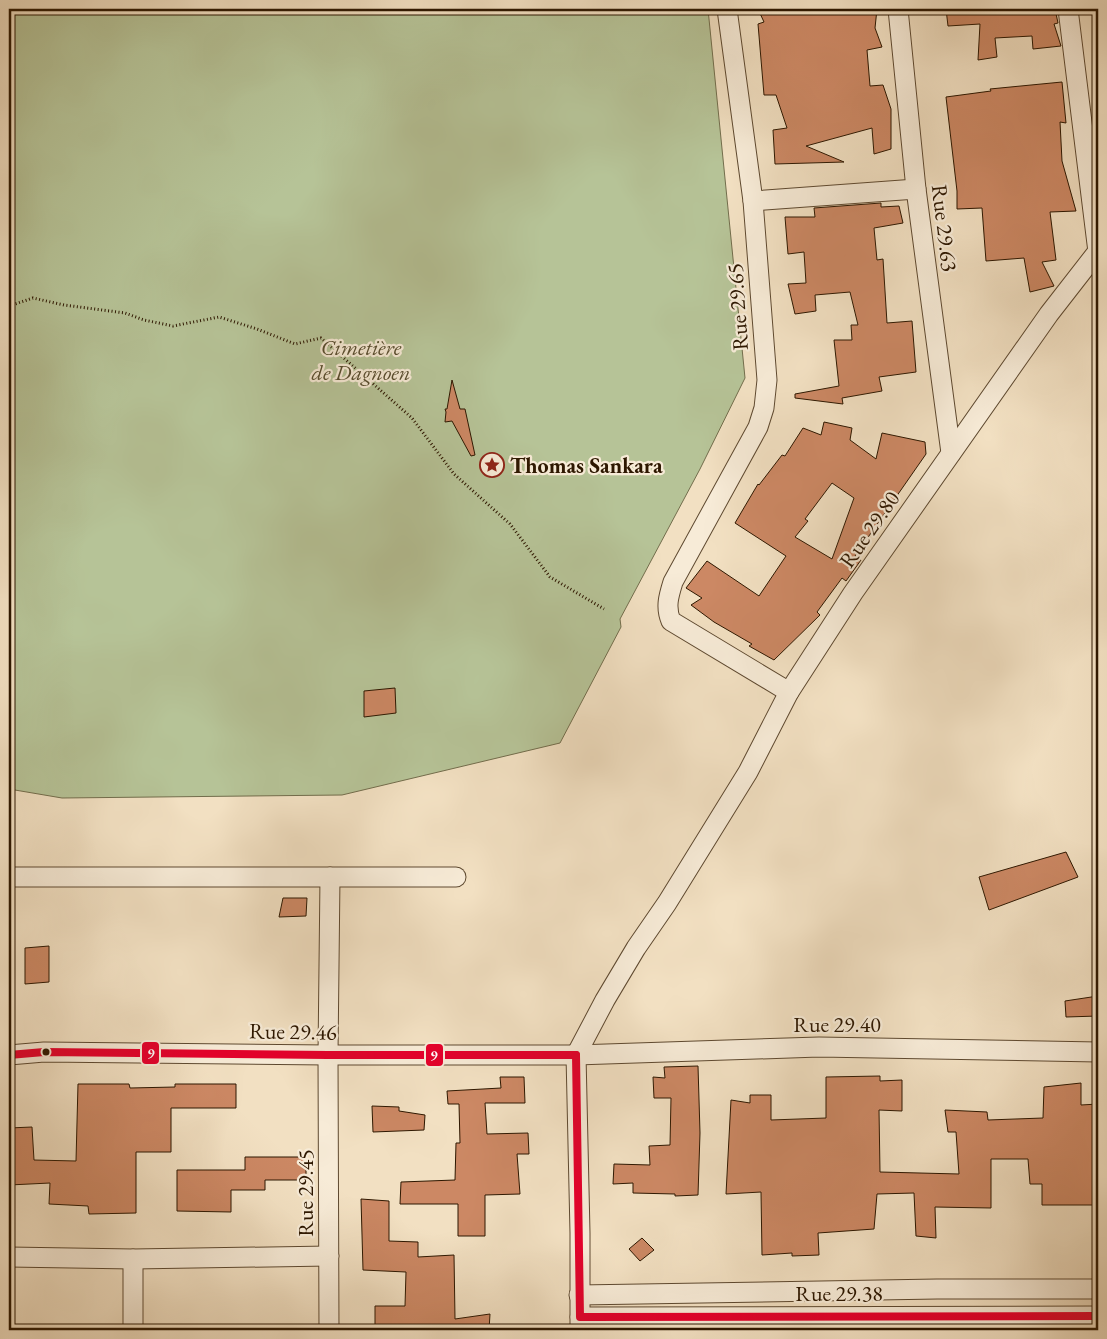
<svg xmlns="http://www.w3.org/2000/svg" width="1107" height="1339" font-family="'EB Garamond',serif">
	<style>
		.green { fill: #b6c397; stroke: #726d4c }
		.building { fill: #cc8864; stroke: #2d1700; fill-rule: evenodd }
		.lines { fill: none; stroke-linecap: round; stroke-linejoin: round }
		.minor-casing { stroke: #5e4930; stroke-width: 21 }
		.path { stroke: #2d1700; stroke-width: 3; stroke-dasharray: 1 2.5; stroke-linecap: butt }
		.minor { stroke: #f7ebd7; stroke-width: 19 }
		.bus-1-casing { stroke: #f7ebd7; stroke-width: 11 }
		.bus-1 { stroke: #e4002b; stroke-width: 8 }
		.bus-dot { fill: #2d1700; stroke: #f7ebd7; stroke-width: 2 }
		.labels { text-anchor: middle; stroke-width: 4.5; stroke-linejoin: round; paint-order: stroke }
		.street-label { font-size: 22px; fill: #2d1700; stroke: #f7ebd7 }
		.park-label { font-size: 22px; font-style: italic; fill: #564b2d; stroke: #f7ebd7 }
		.poi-label { font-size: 22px; font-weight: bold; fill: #2d1700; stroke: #f7ebd7; text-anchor: start }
		.line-badge { stroke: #f7ebd7; stroke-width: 2 }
		.badge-label { font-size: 14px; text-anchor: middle; font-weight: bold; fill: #fff }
	</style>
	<rect width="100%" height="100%" fill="#f2e0c2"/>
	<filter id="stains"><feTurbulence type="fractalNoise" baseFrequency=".004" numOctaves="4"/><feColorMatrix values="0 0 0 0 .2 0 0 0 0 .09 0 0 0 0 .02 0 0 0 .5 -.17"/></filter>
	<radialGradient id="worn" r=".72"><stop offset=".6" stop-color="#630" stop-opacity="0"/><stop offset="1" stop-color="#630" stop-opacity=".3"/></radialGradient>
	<!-- green -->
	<polygon class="green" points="9,9 708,9 745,378 700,469 620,619 621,627 560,743 342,795 62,798 9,789"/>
	<!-- building -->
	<g class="building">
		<polygon points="758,9 877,9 875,28 882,47 867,50 870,86 883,85 891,109 891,149 874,154 872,128 806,146 844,162 775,164 773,130 787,128 776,95 764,95 758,24 764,22"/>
		<polygon points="946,9 1055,9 1058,23 1054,24 1061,46 1033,49 1032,36 995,38 997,57 978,60 980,24 948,26"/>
		<polygon points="1062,82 1066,123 1060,122 1062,161 1076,211 1050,212 1056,260 1042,262 1054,286 1030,292 1024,258 986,261 982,208 957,209 957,191 946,97 991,91 990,89"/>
		<polygon points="881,203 881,207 899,206 903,223 874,228 877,260 883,259 887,323 912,321 916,372 879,377 882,391 842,398 843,404 795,398 795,394 839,386 834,340 852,340 851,325 858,325 850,292 815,295 816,311 795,314 788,284 806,283 804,252 788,254 785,217 815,217 814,208"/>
		<polygon points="452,380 460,409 465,409 475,455 471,456 452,421 445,422 446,412 445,409 447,409"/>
		<path d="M824,422L852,428L850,440L876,459L882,433L925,442L926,454L855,556L861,560L846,581L842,578L817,612L820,615L774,660L749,646L752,644L714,622L691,605L702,598L686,588L707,561L759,596L786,556L735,523L758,484L759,485L782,455L785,456L803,428L821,435ZM832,483L854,498L832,559L795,537L808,521L805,519Z"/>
		<polygon points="395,688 396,713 364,717 364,691"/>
		<polygon points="1066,852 1078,877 989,910 979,877"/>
		<polygon points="283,898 307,898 306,916 279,917"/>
		<polygon points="49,946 49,982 25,984 25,948"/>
		<polygon points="1098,996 1098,1016 1066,1017 1065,1001"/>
		<polygon points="698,1066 700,1133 698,1195 675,1196 675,1194 633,1193 633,1183 613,1184 614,1164 650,1165 649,1146 670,1145 671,1098 654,1098 653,1077 665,1078 664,1067"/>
		<polygon points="880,1076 880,1081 902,1080 902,1111 879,1110 880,1172 959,1174 956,1132 948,1132 945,1110 987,1112 988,1120 1043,1118 1044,1087 1081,1083 1081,1105 1098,1104 1098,1205 1042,1205 1042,1184 1030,1184 1028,1159 991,1159 991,1208 935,1207 936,1238 916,1236 914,1193 877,1194 874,1229 818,1233 819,1255 792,1256 792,1253 762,1255 761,1192 726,1194 731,1100 750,1103 750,1095 771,1095 771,1120 826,1118 826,1077"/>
		<polygon points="500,1077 524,1077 525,1103 485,1103 487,1134 528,1133 529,1154 517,1154 520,1194 485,1195 485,1236 458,1236 458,1204 400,1204 401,1182 455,1180 456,1143 460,1143 459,1104 448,1104 447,1091 501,1088"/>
		<polygon points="78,1084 129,1084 130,1088 175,1087 175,1084 236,1084 236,1108 171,1108 171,1152 136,1152 136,1213 89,1214 88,1206 49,1204 50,1183 9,1185 9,1128 32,1127 34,1160 76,1161"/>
		<polygon points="372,1106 399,1107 399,1111 425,1115 424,1130 373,1132"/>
		<polygon points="245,1157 306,1157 306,1180 265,1180 265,1190 231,1190 231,1212 177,1211 177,1170 245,1170"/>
		<polygon points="361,1199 389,1201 389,1241 418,1242 418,1257 454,1255 455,1319 490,1314 489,1330 375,1330 375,1306 405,1306 406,1272 363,1270"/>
		<polygon points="642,1238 654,1250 640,1261 629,1249"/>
	</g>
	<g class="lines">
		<defs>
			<g id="minor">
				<path d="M727,9L753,201L767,380L764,408L758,427L673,582C669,595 665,607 671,621L789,692"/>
				<polyline points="898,9 916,189 951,453"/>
				<polyline points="1068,9 1098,252"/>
				<polyline points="753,201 916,189"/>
				<polyline points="9,877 456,877"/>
				<polyline points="9,1055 44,1052 328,1055 576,1055 819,1047 1098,1052"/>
				<polyline points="9,1257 133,1259 329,1256"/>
				<polyline points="133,1259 133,1330"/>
				<polyline points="579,1295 937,1289 1098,1289"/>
				<polyline points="580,1317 1098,1316"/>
				<polyline points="329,1330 328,1055 330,877"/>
				<polyline points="580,1330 580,1233 576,1055 605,1000 636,948 667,903 748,772 789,692 853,593 1049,314 1098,251"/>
			</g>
		</defs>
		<!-- minor casing -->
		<use href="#minor" class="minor-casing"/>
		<!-- path -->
		<polyline class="path" points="9,306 33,298 64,305 125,313 144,320 173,326 219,317 257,329 295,344 321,338 412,418 454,474 510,524 550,577 604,609"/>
		<!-- minor -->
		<use href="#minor" class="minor"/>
		<defs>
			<g id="bus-1">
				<polyline points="9,1055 44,1052 328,1055 576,1055"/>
				<polyline points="576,1055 580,1317 1098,1316"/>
			</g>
		</defs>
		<!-- bus-1 casing -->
		<use href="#bus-1" class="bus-1-casing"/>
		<!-- bus-1 -->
		<use href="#bus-1" class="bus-1"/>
	</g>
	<!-- icons -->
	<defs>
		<symbol id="sight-ring" viewBox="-11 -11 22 22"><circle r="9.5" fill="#f7ebd7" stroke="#8f2418" stroke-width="1.5"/><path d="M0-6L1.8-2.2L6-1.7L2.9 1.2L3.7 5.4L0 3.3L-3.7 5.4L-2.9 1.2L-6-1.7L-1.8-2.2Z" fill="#8f2418"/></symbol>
	</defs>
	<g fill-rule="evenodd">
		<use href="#sight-ring" x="478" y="451" width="28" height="28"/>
	</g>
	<!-- markers -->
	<circle class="bus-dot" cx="46" cy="1052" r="4.5"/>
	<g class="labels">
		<!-- street labels -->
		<g class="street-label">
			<text transform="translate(945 228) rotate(83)" y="8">Rue 29.63</text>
			<text transform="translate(737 307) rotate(-94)" y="8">Rue 29.65</text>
			<text transform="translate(869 529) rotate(-55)" y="8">Rue 29.80</text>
			<text x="837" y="1032">Rue 29.40</text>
			<text transform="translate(293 1031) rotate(1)" y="8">Rue 29.46</text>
			<text transform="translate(305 1193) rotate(-90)" y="8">Rue 29.45</text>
			<text x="839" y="1301">Rue 29.38</text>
		</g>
		<!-- park labels -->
		<g class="park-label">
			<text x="361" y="355">Cimetière<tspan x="361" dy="25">de Dagnoen</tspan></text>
		</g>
		<!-- poi labels -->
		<g class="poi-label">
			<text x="510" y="473">Thomas Sankara</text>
		</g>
	</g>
	<g class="line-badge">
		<rect x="141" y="1041" width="19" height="24" rx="5" fill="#e4002b"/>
		<rect x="425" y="1043" width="19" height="24" rx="5" fill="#e4002b"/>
	</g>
	<g class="badge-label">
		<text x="151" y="1058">9</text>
		<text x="434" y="1060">9</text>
	</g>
	<!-- margin -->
	<rect width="1107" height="1339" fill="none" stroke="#f2e0c2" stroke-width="30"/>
	<rect x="10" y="10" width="1087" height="1319" fill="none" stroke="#2d1700" stroke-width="2.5"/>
	<rect x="15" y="15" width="1077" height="1309" fill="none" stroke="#2d1700"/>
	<rect width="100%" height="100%" filter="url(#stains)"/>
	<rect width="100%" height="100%" fill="url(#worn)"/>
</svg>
